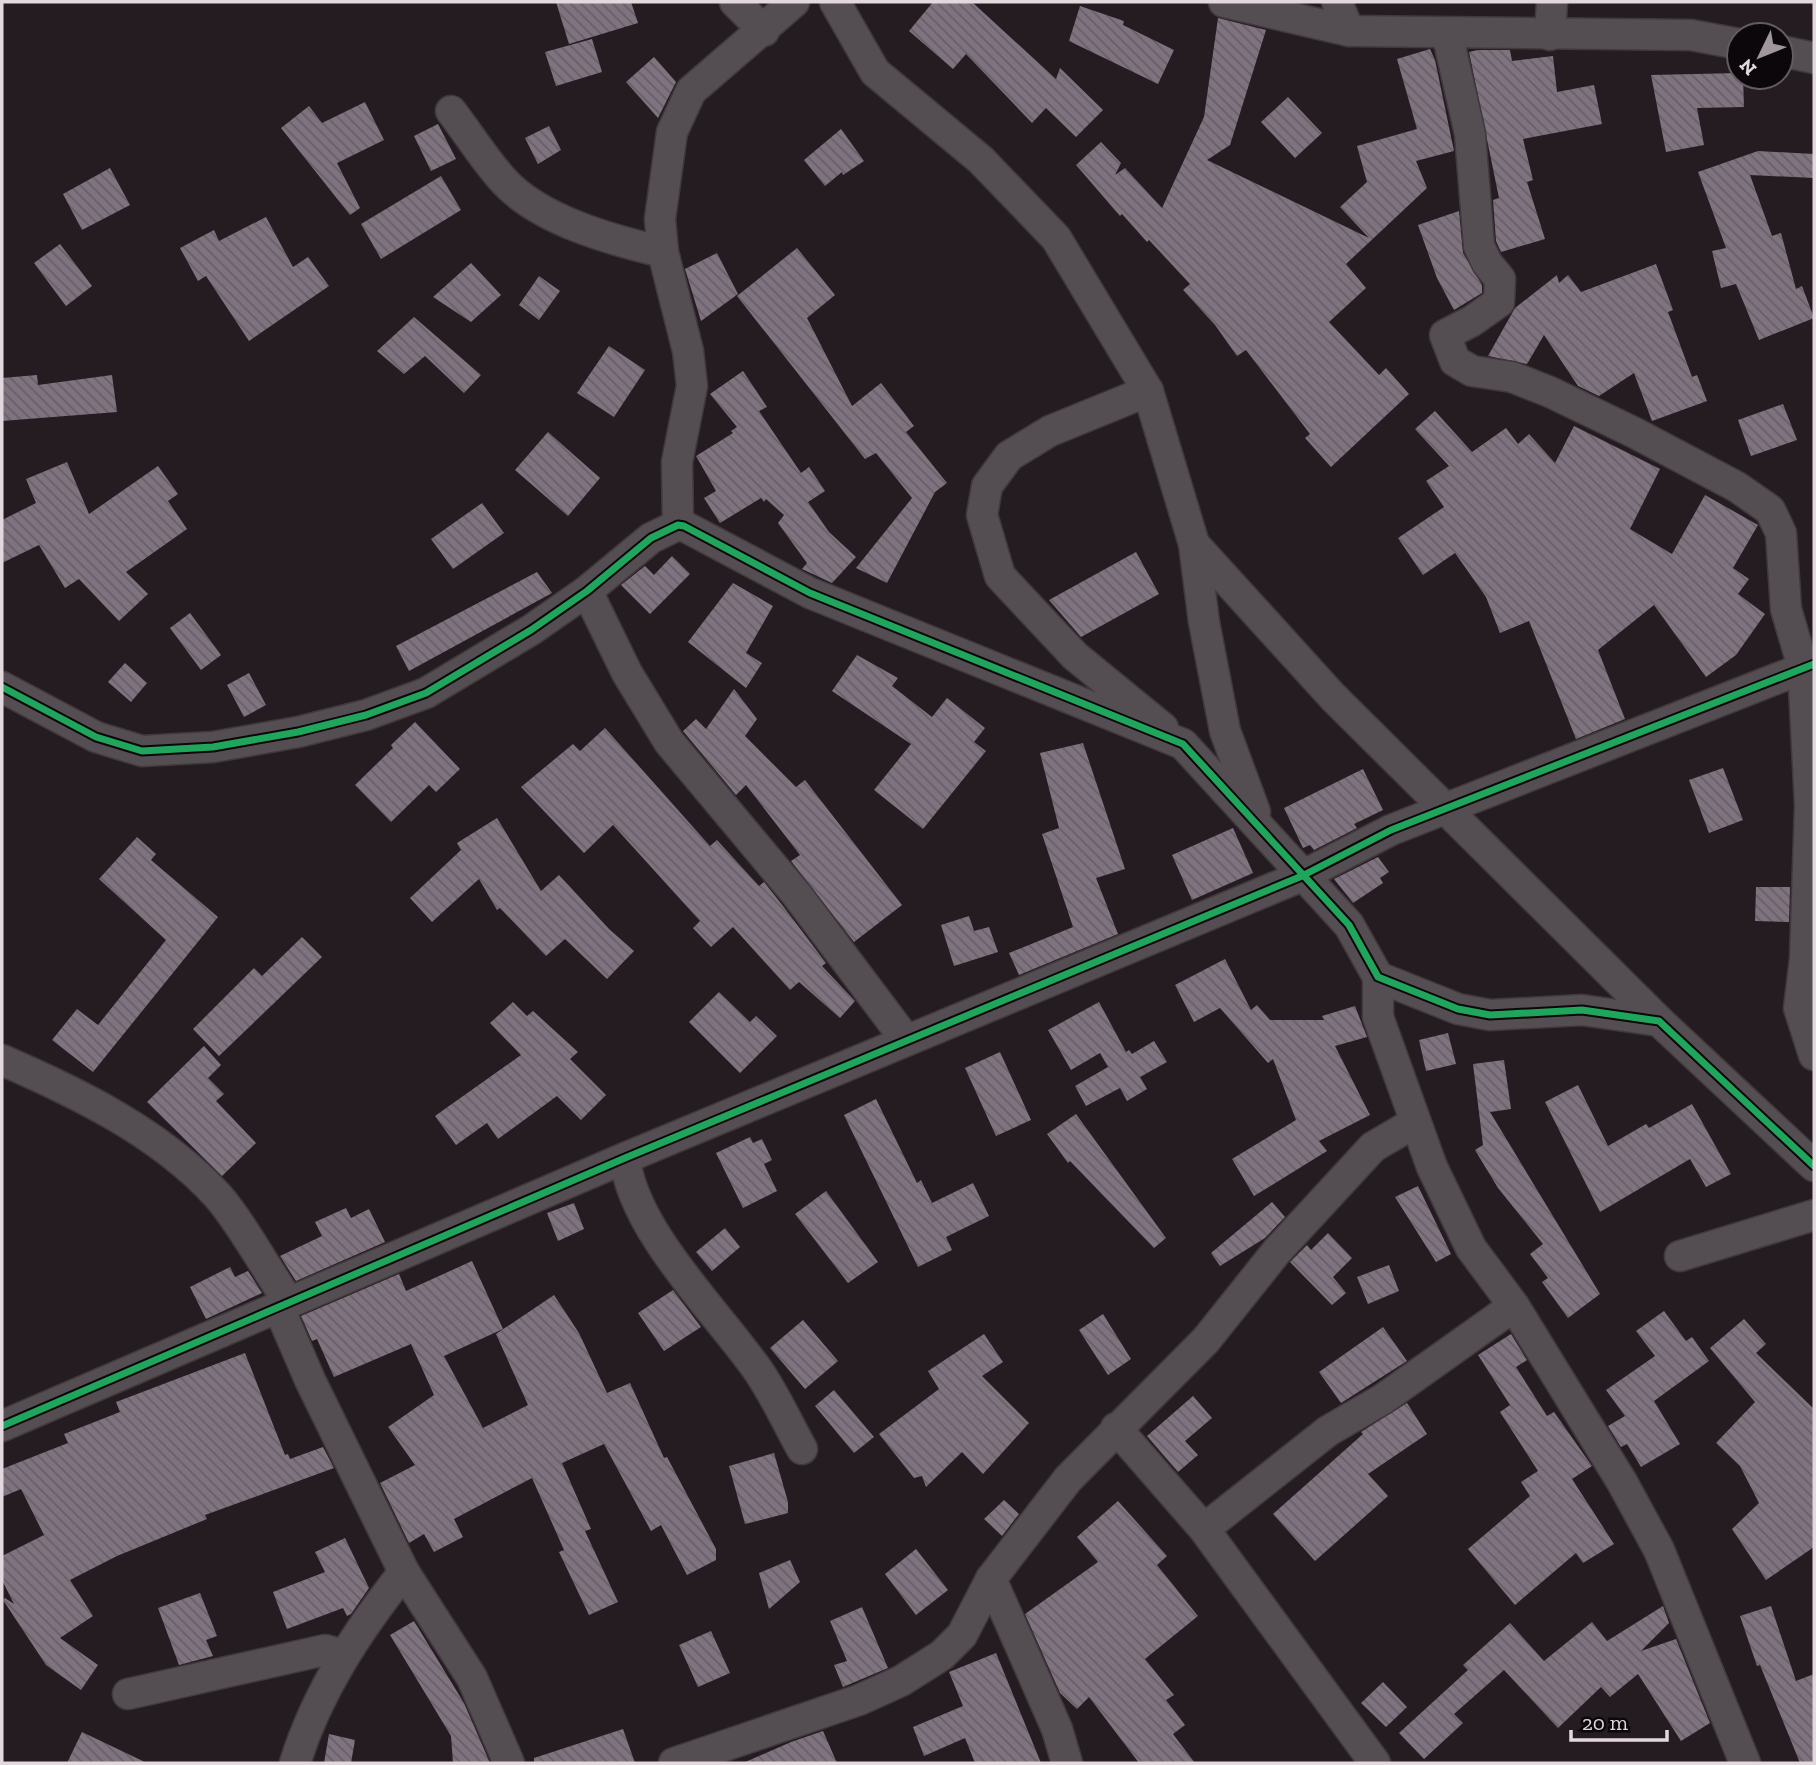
<svg xmlns="http://www.w3.org/2000/svg" width="1816" height="1765" font-family="'Zilla Slab',serif">
	<style>
		.building { fill: url(#building-back-hatch) }
		.lines { fill: none; stroke-linecap: round; stroke-linejoin: round }
		.street-casing { stroke: #40393c; stroke-width: 33 }
		.street { stroke: #544d51; stroke-width: 30 }
		.cycleway-casing { stroke: #0c070a; stroke-width: 11 }
		.cycleway { stroke: #20a55d; stroke-width: 7 }
	</style>
	<defs>
		<pattern id="building-back-hatch" width="6" height="6" patternUnits="userSpaceOnUse" patternTransform="scale(1.75)"><rect width="6" height="6" fill="#7f7380"/><path d="M-1 5l2 2M0 0l6 6M5-1l2 2" fill="none" stroke="#675f68"/></pattern>
	</defs>
	<rect width="100%" height="100%" fill="#241c21"/>
	<!-- building -->
	<g class="building">
		<polygon points="556,2 631,2 638,23 569,44"/>
		<polygon points="933,2 972,2 1056,79 1060,68 1103,110 1076,137 1046,108 1032,123 966,54 953,69 909,31"/>
		<polygon points="1080,6 1124,21 1123,25 1174,50 1158,84 1069,41"/>
		<polygon points="1218,18 1266,30 1230,145 1207,160 1369,238 1340,207 1367,182 1357,146 1417,129 1397,59 1430,49 1435,60 1454,151 1416,161 1427,188 1346,264 1366,288 1329,322 1379,375 1386,368 1409,394 1331,467 1305,438 1310,434 1246,350 1237,356 1215,325 1183,290 1190,284 1149,240 1147,242 1122,214 1120,216 1076,165 1101,142 1121,163 1115,175 1125,168 1162,208 1204,117"/>
		<polygon points="592,39 602,72 556,86 545,52"/>
		<polygon points="1478,50 1510,50 1512,61 1553,56 1557,92 1594,85 1602,124 1523,139 1533,180 1527,182 1545,239 1501,252 1496,241 1493,200 1499,198 1469,52"/>
		<polygon points="654,57 676,82 658,118 626,82"/>
		<polygon points="1739,73 1739,77 1743,77 1744,107 1697,108 1704,145 1666,152 1651,75"/>
		<polygon points="1288,97 1322,133 1295,158 1261,122"/>
		<polygon points="365,102 384,140 337,163 360,208 350,215 281,128 309,106 322,123"/>
		<polygon points="438,124 456,159 431,171 414,136"/>
		<polygon points="549,126 561,150 538,164 525,138"/>
		<polygon points="841,129 864,161 843,175 842,172 825,186 804,160"/>
		<polygon points="1758,151 1814,154 1814,178 1750,175 1772,236 1781,233 1796,289 1802,286 1814,318 1759,340 1736,284 1721,288 1712,251 1726,248 1698,172"/>
		<polygon points="110,168 130,205 82,230 63,194"/>
		<polygon points="441,176 461,210 381,259 361,224"/>
		<polygon points="1459,211 1463,253 1482,285 1482,293 1454,310 1437,278 1418,225"/>
		<polygon points="266,217 293,267 308,257 329,286 249,341 206,276 198,281 180,248 214,230 219,241"/>
		<polygon points="60,244 92,286 66,306 34,263"/>
		<polygon points="797,248 835,295 807,318 852,406 881,383 914,426 906,432 947,483 935,492 887,583 856,568 912,498 876,453 865,459 737,296"/>
		<polygon points="717,253 738,294 701,321 685,269"/>
		<polygon points="471,263 501,295 471,322 433,297"/>
		<polygon points="1656,264 1673,310 1668,312 1692,377 1697,375 1707,401 1652,421 1634,373 1599,396 1578,386 1544,335 1527,364 1488,356 1515,308 1557,275 1559,283 1568,275 1581,292"/>
		<polygon points="539,276 560,291 539,320 519,305"/>
		<polygon points="414,317 481,375 464,393 425,356 404,374 377,351"/>
		<polygon points="609,346 645,370 614,417 577,393"/>
		<polygon points="743,371 767,407 759,411 801,473 809,467 825,491 808,502 829,532 856,557 832,583 802,569 807,563 778,523 784,515 766,499 764,502 761,498 720,523 704,498 716,491 696,456 733,433 731,431 737,427 710,394"/>
		<polygon points="37,375 38,385 112,375 117,412 2,421 2,378"/>
		<polygon points="1783,404 1797,440 1751,456 1738,420"/>
		<polygon points="1435,411 1472,452 1506,428 1518,444 1529,434 1555,463 1574,426 1660,469 1630,529 1672,554 1705,495 1758,525 1733,568 1749,579 1738,594 1765,614 1736,655 1706,677 1654,605 1598,650 1625,719 1576,739 1529,621 1500,633 1486,597 1455,553 1423,575 1398,538 1444,507 1426,481 1449,466 1415,429"/>
		<polygon points="548,432 600,478 568,516 515,470"/>
		<polygon points="67,462 89,514 158,466 178,494 168,501 187,529 126,572 148,594 119,621 79,579 65,588 39,545 2,563 2,520 36,503 26,479"/>
		<polygon points="482,503 504,533 453,569 431,539"/>
		<polygon points="1136,552 1159,594 1081,637 1049,600"/>
		<polygon points="672,556 690,574 650,614 621,585 645,566 654,575"/>
		<polygon points="537,572 552,593 409,671 396,646"/>
		<polygon points="733,583 773,606 746,653 762,663 746,688 688,642"/>
		<polygon points="190,613 221,655 201,670 170,628"/>
		<polygon points="857,655 898,678 892,686 932,717 947,698 985,728 974,742 986,751 923,829 874,790 911,744 832,691"/>
		<polygon points="125,663 147,683 131,702 108,682"/>
		<polygon points="249,673 266,705 244,717 227,685"/>
		<polygon points="734,689 757,719 745,736 796,787 805,780 902,905 854,942 791,861 800,855 746,785 736,795 683,731 696,719 706,729"/>
		<polygon points="415,722 460,769 436,792 429,785 391,822 355,785 393,748 391,745"/>
		<polygon points="605,728 710,846 717,840 759,886 764,882 783,906 826,963 822,966 855,1001 840,1018 799,982 790,990 733,927 711,947 693,928 700,921 613,825 584,853 521,787 573,744 580,751"/>
		<polygon points="1083,743 1125,869 1096,878 1118,934 1019,975 1009,953 1073,927 1042,834 1059,828 1040,753"/>
		<polygon points="1723,768 1743,820 1709,833 1689,780"/>
		<polygon points="1363,769 1383,810 1354,824 1357,828 1314,850 1310,845 1303,848 1284,808"/>
		<polygon points="497,818 541,891 559,875 609,929 634,951 607,979 565,939 546,956 500,908 497,910 479,879 432,922 410,898 461,850 457,843"/>
		<polygon points="1233,828 1253,873 1192,900 1172,855"/>
		<polygon points="137,837 156,854 151,860 218,917 93,1072 52,1040 77,1009 98,1025 166,940 99,879"/>
		<polygon points="1378,857 1389,872 1380,878 1383,883 1353,903 1334,879"/>
		<polygon points="1756,887 1790,887 1789,922 1755,921"/>
		<polygon points="969,916 974,931 989,927 998,952 954,966 941,925"/>
		<polygon points="302,937 322,957 219,1056 193,1029 254,968 262,976"/>
		<polygon points="1225,959 1251,1010 1257,1005 1270,1020 1324,1020 1322,1016 1355,1006 1367,1037 1335,1046 1370,1115 1319,1141 1327,1151 1254,1196 1232,1159 1296,1120 1273,1059 1268,1063 1220,1008 1194,1022 1175,985"/>
		<polygon points="719,992 750,1022 756,1016 777,1036 740,1073 689,1022"/>
		<polygon points="513,1002 527,1016 533,1011 578,1052 570,1059 606,1095 581,1120 557,1096 498,1139 487,1123 456,1145 435,1116 521,1055 490,1023"/>
		<polygon points="1099,1002 1126,1052 1129,1050 1132,1054 1154,1041 1167,1062 1140,1077 1147,1089 1127,1101 1120,1088 1086,1106 1075,1086 1108,1067 1100,1053 1071,1070 1048,1030"/>
		<polygon points="1448,1033 1456,1064 1426,1071 1419,1040"/>
		<polygon points="204,1046 221,1065 208,1078 224,1094 216,1101 256,1143 222,1176 147,1102"/>
		<polygon points="1000,1052 1031,1120 996,1136 965,1068"/>
		<polygon points="1504,1060 1511,1109 1490,1112 1600,1294 1568,1318 1542,1282 1548,1278 1530,1254 1543,1244 1498,1188 1475,1150 1483,1145 1473,1064"/>
		<polygon points="1578,1085 1608,1146 1646,1124 1649,1128 1692,1104 1731,1174 1706,1187 1690,1159 1600,1212 1545,1102"/>
		<polygon points="876,1099 917,1183 921,1180 932,1203 973,1183 989,1216 946,1237 952,1250 918,1267 844,1115"/>
		<polygon points="1076,1114 1166,1238 1154,1248 1070,1161 1068,1163 1047,1134"/>
		<polygon points="750,1137 753,1143 762,1139 772,1160 764,1164 777,1191 743,1208 716,1153"/>
		<polygon points="1418,1186 1451,1254 1436,1262 1395,1197"/>
		<polygon points="826,1191 878,1262 848,1283 795,1214"/>
		<polygon points="1272,1202 1285,1217 1265,1238 1220,1266 1211,1253"/>
		<polygon points="574,1203 584,1229 558,1241 547,1213"/>
		<polygon points="346,1208 351,1218 369,1209 385,1242 296,1281 280,1256 322,1236 315,1222"/>
		<polygon points="725,1228 740,1247 712,1271 696,1252"/>
		<polygon points="1328,1233 1352,1258 1333,1277 1346,1293 1332,1305 1290,1262 1307,1245 1311,1250"/>
		<polygon points="472,1261 503,1329 444,1356 483,1428 528,1405 496,1334 554,1295 579,1333 607,1393 630,1383 664,1458 667,1457 716,1549 716,1560 687,1575 661,1525 651,1531 604,1444 562,1463 591,1529 585,1531 618,1602 589,1615 559,1552 564,1550 532,1478 454,1519 463,1537 434,1552 424,1534 409,1543 380,1483 415,1465 388,1427 434,1395 411,1344 334,1377 317,1339 312,1341 301,1316 399,1274 406,1291"/>
		<polygon points="1389,1265 1399,1291 1368,1304 1357,1277"/>
		<polygon points="230,1267 235,1277 248,1271 262,1293 206,1319 190,1287"/>
		<polygon points="673,1290 701,1327 664,1351 638,1313"/>
		<polygon points="1664,1311 1686,1341 1692,1337 1709,1361 1654,1401 1680,1444 1641,1467 1627,1444 1621,1447 1608,1426 1625,1416 1606,1390 1655,1356 1636,1331"/>
		<polygon points="1103,1314 1131,1359 1108,1375 1079,1330"/>
		<polygon points="1744,1319 1766,1344 1756,1353 1814,1409 1814,1547 1766,1580 1732,1529 1759,1503 1740,1466 1716,1443 1755,1402 1710,1348"/>
		<polygon points="803,1320 838,1361 805,1389 770,1348"/>
		<polygon points="1383,1327 1407,1361 1341,1403 1319,1372"/>
		<polygon points="984,1334 1003,1362 982,1376 1029,1423 983,1474 962,1452 926,1487 922,1476 914,1478 879,1434 939,1389 928,1371"/>
		<polygon points="1511,1334 1527,1360 1516,1367 1547,1416 1554,1412 1592,1466 1572,1479 1614,1544 1583,1563 1576,1553 1515,1605 1468,1549 1530,1496 1521,1482 1538,1471 1500,1412 1510,1405 1478,1355"/>
		<polygon points="245,1353 285,1455 288,1454 290,1459 323,1447 334,1468 205,1515 207,1519 117,1556 70,1580 93,1616 60,1638 98,1665 81,1690 46,1665 3,1600 5,1598 14,1604 2,1580 2,1556 44,1535 21,1489 2,1497 2,1469 68,1443 64,1434 120,1412 116,1402"/>
		<polygon points="834,1390 874,1437 854,1453 815,1406"/>
		<polygon points="1193,1396 1212,1418 1185,1441 1198,1455 1178,1472 1147,1436"/>
		<polygon points="1407,1403 1427,1434 1368,1474 1388,1496 1315,1561 1273,1514 1363,1434 1361,1432"/>
		<polygon points="774,1453 788,1502 788,1513 745,1524 729,1466"/>
		<polygon points="1004,1500 1019,1514 1002,1536 984,1519"/>
		<polygon points="1118,1501 1167,1556 1157,1565 1198,1616 1145,1659 1174,1695 1166,1700 1185,1725 1173,1734 1195,1763 1139,1763 1089,1697 1077,1709 1060,1693 1025,1614 1098,1562 1077,1537"/>
		<polygon points="345,1538 369,1588 351,1614 347,1616 343,1608 287,1629 273,1592 325,1572 315,1552"/>
		<polygon points="916,1549 948,1590 916,1615 885,1574"/>
		<polygon points="790,1560 800,1582 769,1609 759,1573"/>
		<polygon points="200,1593 217,1636 206,1640 213,1656 179,1665 158,1608"/>
		<polygon points="1663,1606 1669,1623 1641,1651 1676,1639 1710,1723 1681,1741 1638,1674 1610,1697 1601,1687 1558,1728 1504,1670 1454,1714 1463,1723 1424,1759 1399,1733 1468,1670 1463,1665 1510,1623 1544,1661 1592,1622 1607,1641"/>
		<polygon points="1771,1606 1796,1681 1814,1674 1814,1763 1800,1763 1760,1665 1757,1666 1740,1616"/>
		<polygon points="862,1607 888,1668 843,1687 834,1665 847,1661 830,1621"/>
		<polygon points="414,1621 464,1703 490,1763 453,1763 451,1736 390,1635"/>
		<polygon points="711,1631 730,1673 698,1687 679,1645"/>
		<polygon points="996,1653 1041,1763 975,1763 965,1738 924,1756 913,1727 963,1706 949,1672"/>
		<polygon points="1383,1682 1407,1707 1386,1727 1361,1703"/>
		<polygon points="623,1729 635,1763 534,1763 534,1758"/>
		<polygon points="823,1731 837,1763 743,1763 791,1742"/>
		<polygon points="82,1732 147,1763 67,1763"/>
		<polygon points="329,1734 355,1740 351,1763 324,1763"/>
	</g>
	<g class="lines">
		<defs>
			<g id="street">
				<polyline points="735,2 764,31"/>
				<polyline points="835,2 875,72 981,160 1056,238 1148,391 1194,544 1204,622 1225,731 1255,812"/>
				<polyline points="1224,2 1349,31 1691,35 1739,44"/>
				<polyline points="1337,2 1349,31"/>
				<polyline points="1447,33 1470,134 1479,246 1487,263 1500,279 1499,302 1472,321 1445,335 1455,361 1472,371 1512,377 1550,392 1635,433 1737,487 1770,510 1781,533 1786,609 1803,667 1810,805 1805,959 1799,1008 1814,1055"/>
				<polyline points="1550,35 1552,2"/>
				<polyline points="1781,51 1814,58"/>
				<path d="M451,111C468,133 484,159 503,180C539,220 611,240 663,252"/>
				<polyline points="1148,391 1050,431 1009,456 987,486 982,515 1000,576 1075,656 1163,728"/>
				<polyline points="678,525 677,462 692,386 688,351 663,252 660,219 672,132 691,91 794,2"/>
				<polyline points="1194,544 1333,697 1659,1021"/>
				<polyline points="587,591 627,673 669,742 797,895 906,1040"/>
				<polyline points="2,687 96,737 142,751 213,747 298,732 366,715 426,693 531,630 587,591 651,538 678,525 684,526 810,593 1183,744 1349,925 1378,977 1458,1009 1490,1015 1582,1010 1659,1021 1814,1166"/>
				<polyline points="1378,977 1378,1017 1432,1167 1471,1248 1514,1306 1622,1482 1659,1550 1745,1763"/>
				<path d="M2,1060C78,1093 160,1133 217,1195C241,1222 267,1270 288,1301"/>
				<path d="M625,1158C632,1229 716,1311 757,1369C774,1393 787,1422 802,1449"/>
				<polyline points="1680,1256 1814,1215"/>
				<polyline points="278,1306 310,1380 404,1572 472,1678 509,1763"/>
				<polyline points="2,1426 625,1158 1302,876 1391,830 1814,664"/>
				<polyline points="1116,1428 1204,1529 1328,1431 1383,1399 1514,1306"/>
				<polyline points="1204,1529 1375,1763"/>
				<polyline points="991,1579 1057,1729 1067,1763"/>
				<polyline points="128,1694 325,1650 344,1655"/>
				<path d="M295,1763C317,1692 358,1630 404,1572"/>
				<polyline points="674,1763 859,1700 901,1681 942,1655 962,1635 991,1579 1068,1479 1206,1340 1277,1251 1373,1147 1414,1123"/>
			</g>
		</defs>
		<!-- street casing -->
		<use href="#street" class="street-casing"/>
		<!-- street -->
		<use href="#street" class="street"/>
		<defs>
			<g id="cycleway">
				<polyline points="2,687 96,737 142,751 213,747 298,732 366,715 426,693 531,630 587,591 651,538 678,525 684,526 810,593 1183,744 1349,925 1378,977 1458,1009 1490,1015 1582,1010 1659,1021 1814,1166"/>
				<polyline points="2,1426 625,1158 1302,876 1391,830 1814,664"/>
			</g>
		</defs>
		<!-- cycleway casing -->
		<use href="#cycleway" class="cycleway-casing"/>
		<!-- cycleway -->
		<use href="#cycleway" class="cycleway"/>
	</g>
	<!-- border -->
	<rect width="1816" height="1765" fill="none" stroke="#e2d8de" stroke-width="7"/>
	<!-- north arrow -->
	<g transform="translate(1760 56) rotate(227)"><circle r="33" fill="#0c070a" stroke="#625b5f" stroke-width="2"/>
	<path d="M0-5L12 26L0 18L-12 26Z" fill="#a0969c"/>
	<text y="-10" font-size="19" font-weight="bold" text-anchor="middle" fill="#e2d8de">N</text>
	</g>
	<!-- scale -->
	<path d="M1571 1730v10h96v-10" fill="none" stroke="#e2d8de" stroke-width="3.5"/>
	<text x="1582" y="1730" font-size="21" fill="#e2d8de" stroke="#0c070a" stroke-width="5" paint-order="stroke">20 m</text>
</svg>
